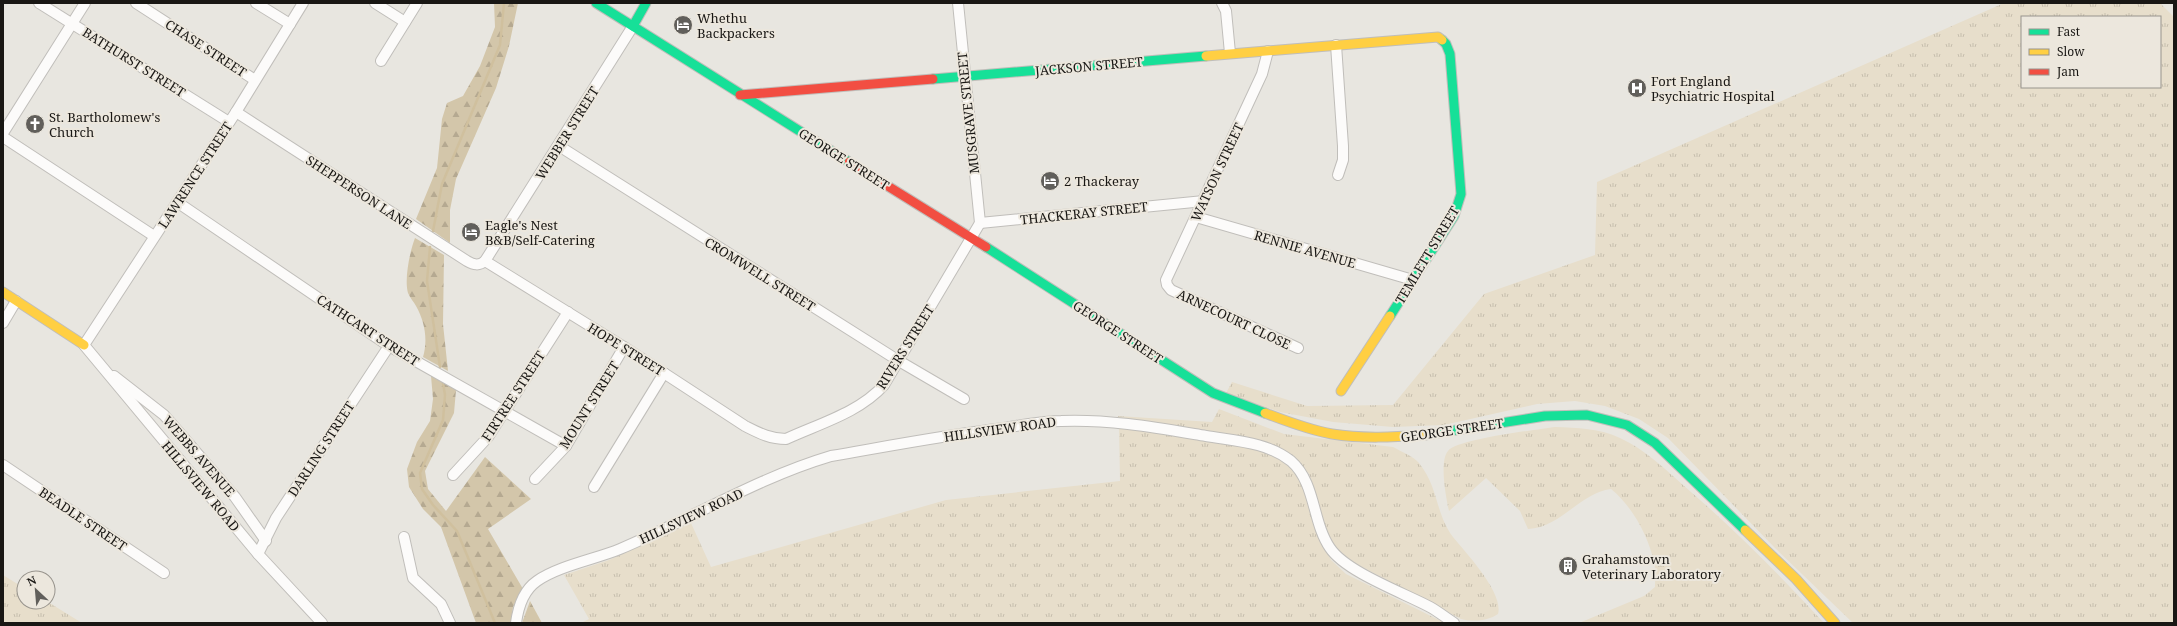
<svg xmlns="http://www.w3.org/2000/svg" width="2177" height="626" font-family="'Noto Serif',serif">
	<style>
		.grass { fill: url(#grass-tufts); fill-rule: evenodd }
		.forest { fill: url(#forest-firs) }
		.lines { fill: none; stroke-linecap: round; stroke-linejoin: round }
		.stream { stroke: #d0c09e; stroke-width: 2.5 }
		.street-casing { stroke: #c0beba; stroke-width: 12 }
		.fast-casing { stroke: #c0beba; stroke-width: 11 }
		.slow-casing { stroke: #c0beba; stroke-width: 11 }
		.jam-casing { stroke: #c0beba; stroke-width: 11 }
		.street { stroke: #fcfbfa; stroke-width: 10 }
		.fast { stroke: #16e098; stroke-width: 9 }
		.slow { stroke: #ffcf43; stroke-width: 9 }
		.jam { stroke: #f24e42; stroke-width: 9 }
		.labels { text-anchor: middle; stroke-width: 4; stroke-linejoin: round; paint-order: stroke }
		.poi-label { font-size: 13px; fill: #191714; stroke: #ece7dd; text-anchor: start }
		.street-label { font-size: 13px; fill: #191714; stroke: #ece7dd }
	</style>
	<defs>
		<pattern id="grass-tufts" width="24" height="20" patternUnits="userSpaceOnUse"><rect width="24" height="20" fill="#e7decb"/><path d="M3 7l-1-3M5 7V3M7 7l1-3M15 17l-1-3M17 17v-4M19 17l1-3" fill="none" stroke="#c6bead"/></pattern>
		<pattern id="forest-firs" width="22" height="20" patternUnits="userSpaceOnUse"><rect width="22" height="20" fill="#d3c6aa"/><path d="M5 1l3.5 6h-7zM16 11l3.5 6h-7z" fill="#b5a991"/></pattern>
	</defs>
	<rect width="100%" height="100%" fill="#e8e6e0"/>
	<!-- grass -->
	<g class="grass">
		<path d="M2004,3H2160L2174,17V623H1853L1775,548L1668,438L1639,419L1605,406L1575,401L1537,404L1444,425L1393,427L1333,422L1280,412L1226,393L1232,382L1307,406L1393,405L1484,294L1595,255L1597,182ZM2022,17H2160V87H2022Z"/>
		<path d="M1219,409L1284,434L1393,447C1402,452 1413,456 1419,463C1439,488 1435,513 1453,537C1466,553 1504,593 1498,614C1488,621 1473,622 1461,619L1347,559L1334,546L1326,530L1309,474L1302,466L1279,449L1118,420V416L1212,422Z"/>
		<polygon points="1119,426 1252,447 1279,459 1293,470 1301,481 1310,505 1315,528 1331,560 1346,574 1445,623 581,623 589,619 564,575 609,560 691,523 711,567 946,500 1120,481"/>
		<path d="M1555,427C1577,428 1600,428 1620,438C1644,449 1664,468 1683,485C1733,528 1780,575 1824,623H1579L1644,596L1655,587C1655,579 1656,570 1654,562C1648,535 1632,506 1611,489C1580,493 1560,528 1528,529L1520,511L1486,478L1449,511C1446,498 1439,461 1448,451C1457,439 1536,430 1555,427Z"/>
		<polygon points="3,575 24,588 24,602 48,602 82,623 3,623"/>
	</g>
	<!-- forest -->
	<g class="forest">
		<polygon points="494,3 518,3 509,46 496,88 456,179 450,210 450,243 416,219 437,168 442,119 447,103 463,96 480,66 495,27"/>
		<path d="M415,238L444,255L443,324L448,371L423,357C428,340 425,322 416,306C414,302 410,298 408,293C404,279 410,251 415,238Z"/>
		<polygon points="431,376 456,390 454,413 425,471 428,489 446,511 485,457 531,499 488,529 523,589 513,607 511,623 476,623 441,527 423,509 409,487 407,469 417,442 430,421 433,399"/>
		<polygon points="530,601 542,623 522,623"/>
	</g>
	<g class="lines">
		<!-- stream -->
		<g class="stream">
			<polyline points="433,231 442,184 500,45 504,3"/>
			<polyline points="430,247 427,281 440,367"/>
			<polyline points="443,383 445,395 443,420 420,473 422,489 433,505 457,531 495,623"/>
		</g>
		<defs>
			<g id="street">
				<polyline points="39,3 229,122"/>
				<polyline points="136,3 255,80"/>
				<polyline points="256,3 290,24"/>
				<polyline points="303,3 236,112 84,345 258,554 322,623"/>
				<polyline points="375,3 405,22"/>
				<polyline points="958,3 980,223"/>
				<polyline points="1222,3 1226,11 1230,53"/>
				<polyline points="1336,45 1343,146 1343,160 1338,175"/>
				<polyline points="1268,51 1262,74 1166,280 1167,285 1171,290 1298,348"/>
				<polyline points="381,61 417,3"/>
				<path d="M236,112L467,261C474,265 479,266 485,261L633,26"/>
				<polyline points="3,133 85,3"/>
				<polyline points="3,137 154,236"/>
				<polyline points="559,146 899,361 964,399"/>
				<polyline points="177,202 389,346 566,446"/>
				<polyline points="1196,217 1413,280"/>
				<polyline points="980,223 1204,201"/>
				<path d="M485,261L624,347L745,426C759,433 770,439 786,439C818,424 859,413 884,385L980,223"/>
				<polyline points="3,323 16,301"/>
				<polyline points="114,376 164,415 235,497 266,541"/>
				<polyline points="3,465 164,573"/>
				<polyline points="453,475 488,437 568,312"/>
				<polyline points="535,479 566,446 624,347"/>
				<polyline points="594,487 664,373"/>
				<polyline points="404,537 413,578 441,604 450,623"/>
				<polyline points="258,554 276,518 389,346"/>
				<path d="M516,623C518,608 524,590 537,581C558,566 596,559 620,549C691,519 757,478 831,456C889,446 946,435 1004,428C1023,425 1042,421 1061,421C1110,419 1158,428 1206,436C1235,441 1267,442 1291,461C1316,483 1312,522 1330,548C1346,572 1404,593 1430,607C1439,612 1446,618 1454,623"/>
			</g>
			<g id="fast">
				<polyline points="596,3 849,162"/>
				<polyline points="633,26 646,3"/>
				<polyline points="933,79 1206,56"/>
				<polyline points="986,247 1213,393 1265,413"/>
				<polyline points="1390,316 1454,216 1461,194 1450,54 1446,44 1442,40"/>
				<polyline points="1425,435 1545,416 1587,415 1627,425 1655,443 1745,530"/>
			</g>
			<g id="slow">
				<polyline points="1206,56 1438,37 1442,40"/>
				<polyline points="3,292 84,345"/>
				<polyline points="1341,391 1390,316"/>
				<path d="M1265,413C1286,421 1309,430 1332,434C1363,439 1394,437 1425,435"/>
				<polyline points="1745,530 1796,579 1835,623"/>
			</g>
			<g id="jam">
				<polyline points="740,95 933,79"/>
				<polyline points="849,162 986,247"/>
			</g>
		</defs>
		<!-- street casing -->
		<use href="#street" class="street-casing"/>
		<!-- fast casing -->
		<use href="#fast" class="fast-casing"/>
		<!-- slow casing -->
		<use href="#slow" class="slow-casing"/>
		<!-- jam casing -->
		<use href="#jam" class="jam-casing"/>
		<!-- street -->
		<use href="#street" class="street"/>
		<!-- fast -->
		<use href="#fast" class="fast"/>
		<!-- slow -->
		<use href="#slow" class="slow"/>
		<!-- jam -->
		<use href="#jam" class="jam"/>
	</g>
	<!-- icons -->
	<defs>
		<symbol id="hotel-disc" viewBox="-11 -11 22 22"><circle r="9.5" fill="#615f5b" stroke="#ece7dd"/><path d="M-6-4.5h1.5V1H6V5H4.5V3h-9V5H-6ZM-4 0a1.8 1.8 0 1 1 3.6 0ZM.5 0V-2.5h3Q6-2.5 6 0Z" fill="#fff"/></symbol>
		<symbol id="hospital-disc" viewBox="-11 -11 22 22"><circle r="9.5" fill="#615f5b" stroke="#ece7dd"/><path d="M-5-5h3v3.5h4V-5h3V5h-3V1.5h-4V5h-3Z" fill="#fff"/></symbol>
		<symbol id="church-disc" viewBox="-11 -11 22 22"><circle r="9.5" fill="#615f5b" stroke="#ece7dd"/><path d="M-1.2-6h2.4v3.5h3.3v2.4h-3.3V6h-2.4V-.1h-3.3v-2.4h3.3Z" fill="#fff"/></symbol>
		<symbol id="building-disc" viewBox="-11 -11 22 22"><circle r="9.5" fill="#615f5b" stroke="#ece7dd"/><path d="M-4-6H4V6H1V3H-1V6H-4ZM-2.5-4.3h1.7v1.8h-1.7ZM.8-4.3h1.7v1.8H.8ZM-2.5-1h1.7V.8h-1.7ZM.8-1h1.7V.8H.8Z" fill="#fff"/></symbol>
	</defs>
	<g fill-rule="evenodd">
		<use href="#hotel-disc" x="672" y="14" width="22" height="22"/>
		<use href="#hospital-disc" x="1626" y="77" width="22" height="22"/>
		<use href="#church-disc" x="24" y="113" width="22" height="22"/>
		<use href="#hotel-disc" x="1039" y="170" width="22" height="22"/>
		<use href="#hotel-disc" x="460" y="221" width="22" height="22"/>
		<use href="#building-disc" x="1557" y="555" width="22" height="22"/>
	</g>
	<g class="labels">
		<!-- poi labels -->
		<g class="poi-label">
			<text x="697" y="23">Whethu<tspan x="697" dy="15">Backpackers</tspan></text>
			<text x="1651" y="86">Fort England<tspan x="1651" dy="15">Psychiatric Hospital</tspan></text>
			<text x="49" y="122">St. Bartholomew's<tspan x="49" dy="15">Church</tspan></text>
			<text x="1064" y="186">2 Thackeray</text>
			<text x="485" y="230">Eagle's Nest<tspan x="485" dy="15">B&amp;B/Self-Catering</tspan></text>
			<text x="1582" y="564">Grahamstown<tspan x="1582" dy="15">Veterinary Laboratory</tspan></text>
		</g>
		<!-- street labels -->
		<g class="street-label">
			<text transform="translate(206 48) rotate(33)" y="5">CHASE STREET</text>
			<text transform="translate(134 62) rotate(32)" y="5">BATHURST STREET</text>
			<text transform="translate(1089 66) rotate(-5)" y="5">JACKSON STREET</text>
			<text transform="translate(968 113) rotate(-96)" y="5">MUSGRAVE STREET</text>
			<text transform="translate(567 133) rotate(-58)" y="5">WEBBER STREET</text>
			<text transform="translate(844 159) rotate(32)" y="5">GEORGE STREET</text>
			<text transform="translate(1217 172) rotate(-65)" y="5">WATSON STREET</text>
			<text transform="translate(195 175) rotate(-57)" y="5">LAWRENCE STREET</text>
			<text transform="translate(359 192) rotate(33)" y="5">SHEPPERSON LANE</text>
			<text transform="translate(1084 213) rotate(-6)" y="5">THACKERAY STREET</text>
			<text transform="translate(1305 249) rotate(16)" y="5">RENNIE AVENUE</text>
			<text transform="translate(1427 255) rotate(-59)" y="5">TEMLETT STREET</text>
			<text transform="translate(760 274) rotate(32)" y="5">CROMWELL STREET</text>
			<text transform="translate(1234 319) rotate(25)" y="5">ARNECOURT CLOSE</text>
			<text transform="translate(368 330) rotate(33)" y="5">CATHCART STREET</text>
			<text transform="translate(1118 332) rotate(33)" y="5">GEORGE STREET</text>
			<text transform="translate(905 347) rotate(-58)" y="5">RIVERS STREET</text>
			<text transform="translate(626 349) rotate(32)" y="5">HOPE STREET</text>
			<text transform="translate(513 396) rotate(-57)" y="5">FIRTREE STREET</text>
			<text transform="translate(589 405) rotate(-58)" y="5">MOUNT STREET</text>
			<text transform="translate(1000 429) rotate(-8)" y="5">HILLSVIEW ROAD</text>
			<text transform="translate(1452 430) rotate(-8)" y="5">GEORGE STREET</text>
			<text transform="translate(321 449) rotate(-57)" y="5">DARLING STREET</text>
			<text transform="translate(199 456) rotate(49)" y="5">WEBBS AVENUE</text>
			<text transform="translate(201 486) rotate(50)" y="5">HILLSVIEW ROAD</text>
			<text transform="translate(691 516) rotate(-25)" y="5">HILLSVIEW ROAD</text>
			<text transform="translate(83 519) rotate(34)" y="5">BEADLE STREET</text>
		</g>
	</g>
	<!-- border -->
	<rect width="2177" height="626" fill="none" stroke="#191714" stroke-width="8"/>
	<!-- legend -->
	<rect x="2021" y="16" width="140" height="72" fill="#ece7dd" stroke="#98948d"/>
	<rect x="2029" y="29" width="20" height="6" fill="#16e098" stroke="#98948d"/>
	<text x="2057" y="36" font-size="12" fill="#191714">Fast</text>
	<rect x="2029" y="49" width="20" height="6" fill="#ffcf43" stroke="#98948d"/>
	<text x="2057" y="56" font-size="12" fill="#191714">Slow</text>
	<rect x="2029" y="69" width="20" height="6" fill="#f24e42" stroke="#98948d"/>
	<text x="2057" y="76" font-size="12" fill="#191714">Jam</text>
	<!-- north arrow -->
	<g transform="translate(36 590) rotate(334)"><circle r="19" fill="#ece7dd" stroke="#98948d"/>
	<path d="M0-3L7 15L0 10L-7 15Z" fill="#615f5b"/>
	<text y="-6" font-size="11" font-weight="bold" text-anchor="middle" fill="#191714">N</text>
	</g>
</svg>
